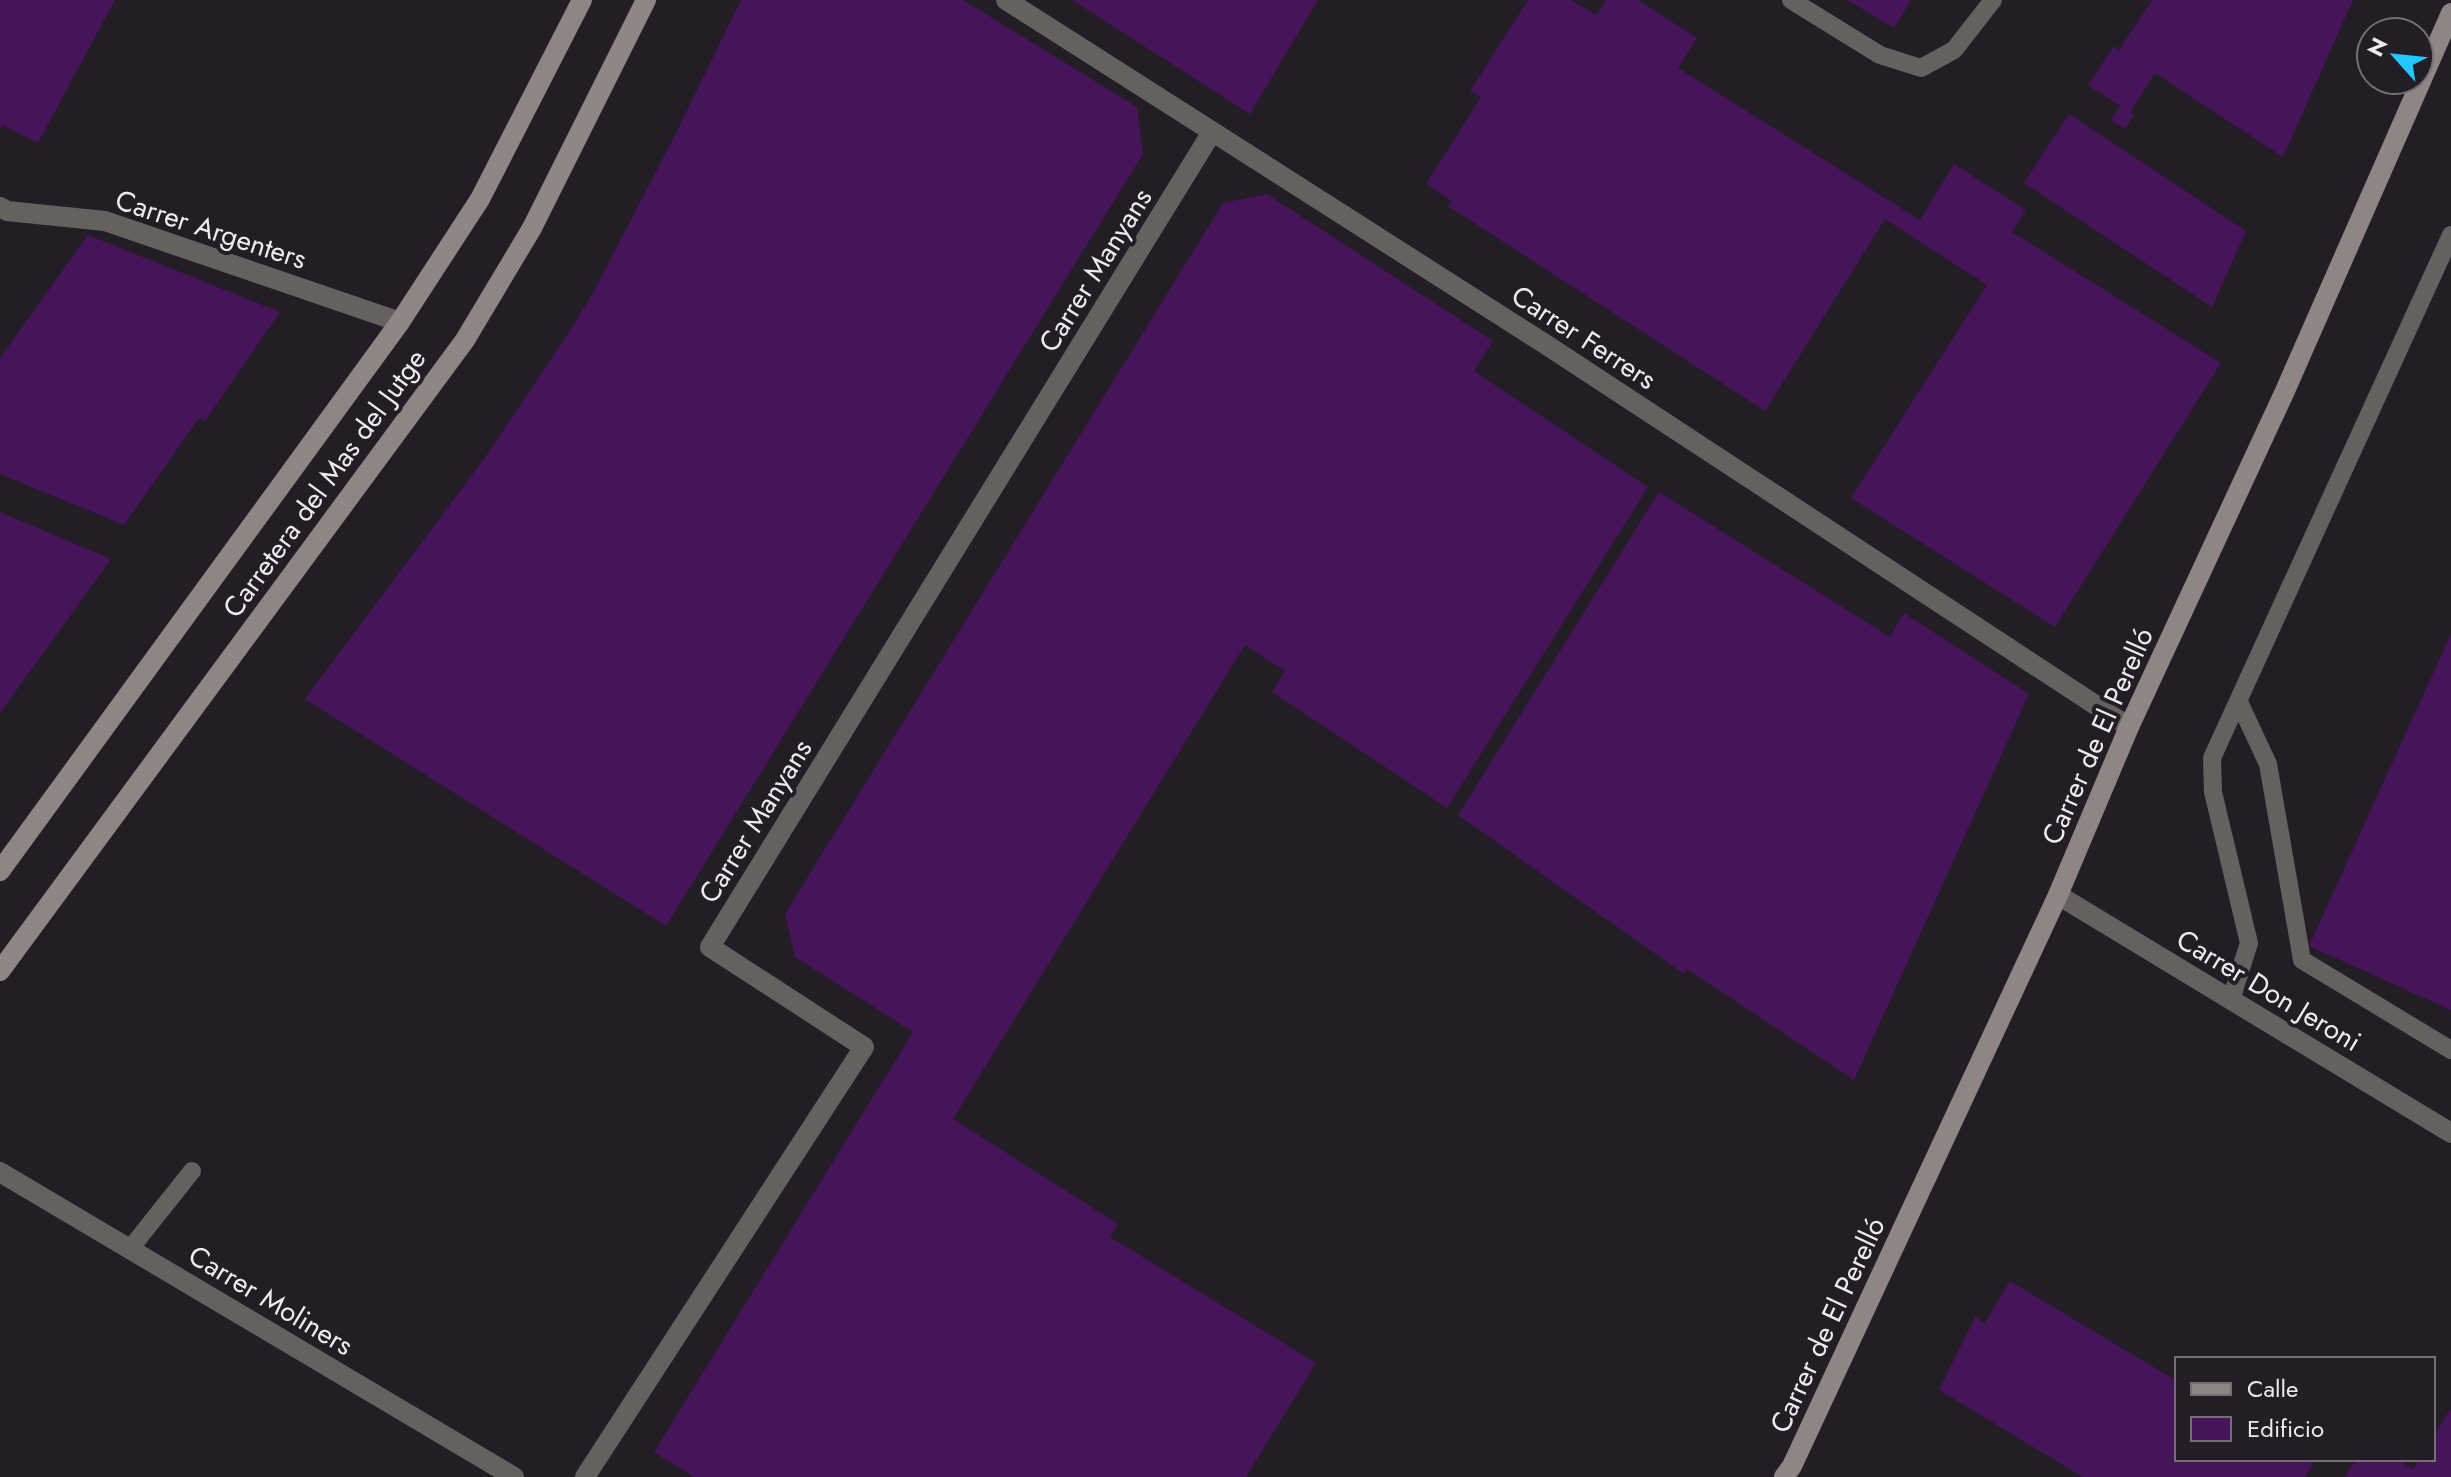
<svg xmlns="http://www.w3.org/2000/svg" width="2451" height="1477" font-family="Jost,sans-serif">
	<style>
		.building { fill: #451459 }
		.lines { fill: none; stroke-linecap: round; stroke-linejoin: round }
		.lane { stroke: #66615f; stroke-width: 18 }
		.street { stroke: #66615f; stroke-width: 20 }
		.secondary { stroke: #8f8683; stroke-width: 20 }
		.labels { text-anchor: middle; stroke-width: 8; stroke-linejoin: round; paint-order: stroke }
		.street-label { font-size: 28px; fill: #eeeaf0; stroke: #231d26 }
	</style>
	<rect width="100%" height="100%" fill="#231d26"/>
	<!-- building -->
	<g class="building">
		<polygon points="0,0 115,0 38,143 2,125 0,129"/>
		<polygon points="741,0 963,0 1137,107 1143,154 666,926 305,699 486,456 569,332 594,291 676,133"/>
		<polygon points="1072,0 1318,0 1250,114"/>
		<polygon points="1528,0 1571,0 1596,15 1606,0 1638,0 1697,38 1678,68 1920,220 1954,164 2026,210 2012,232 2221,363 2055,627 1851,498 1987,285 1885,219 1765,411 1448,206 1452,201 1426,184 1481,97 1470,91"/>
		<polygon points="1847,0 1911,0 1894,28"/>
		<polygon points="2152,0 2353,0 2283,157 2155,73 2130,113 2134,115 2125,129 2111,120 2120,106 2088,85 2114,46 2119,50"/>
		<polygon points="2069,114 2246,231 2212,307 2024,183"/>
		<polygon points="1267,194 1493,341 1474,371 1648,487 1447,808 1272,692 1285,671 1245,645 953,1119 1118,1224 1110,1237 1316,1363 1246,1477 694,1477 654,1452 913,1032 795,957 785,914 1223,203"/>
		<polygon points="88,235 280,312 205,421 199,418 124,525 0,474 0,358"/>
		<polygon points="1659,492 1890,637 1904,613 2029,694 1854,1080 1687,969 1684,974 1458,815"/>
		<polygon points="0,512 111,559 0,713"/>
		<polygon points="2451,634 2451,1010 2309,946"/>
		<polygon points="2010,1281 2177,1381 2177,1459 2306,1459 2313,1464 2305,1477 2083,1477 1939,1390 1975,1317 1985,1323"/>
		<polygon points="2451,1408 2451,1477 2345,1477 2356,1459 2397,1459 2413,1469 2419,1459 2433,1459 2433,1437"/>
	</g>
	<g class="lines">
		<!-- lane -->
		<g class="lane">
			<polyline points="1791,0 1880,55 1921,68 1954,50 1993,0"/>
			<polyline points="2239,702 2268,764 2302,960 2451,1050"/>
			<polyline points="2231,1000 2249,943 2213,792 2212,758 2451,235"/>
			<polyline points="130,1249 192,1171"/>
		</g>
		<!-- street -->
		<g class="street">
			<polyline points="1006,0 1542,342 2129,727"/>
			<polyline points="0,207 7,211 105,221 400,322"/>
			<polyline points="2058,895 2451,1133"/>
			<polyline points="0,1172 514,1477"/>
			<polyline points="585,1477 864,1047 710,947 1212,132"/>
		</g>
		<!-- secondary -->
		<g class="secondary">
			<polyline points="0,871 400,322 480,199 582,0"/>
			<polyline points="0,971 465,340 532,228 646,0"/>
			<polyline points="1784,1477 1792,1466 2058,895 2129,727 2285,391 2451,13"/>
		</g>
	</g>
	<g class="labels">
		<!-- street labels -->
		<g class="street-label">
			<text transform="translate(211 229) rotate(18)" y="10">Carrer Argenters</text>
			<text transform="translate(1095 270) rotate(-58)" y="10">Carrer Manyans</text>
			<text transform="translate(1584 337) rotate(33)" y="10">Carrer Ferrers</text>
			<text transform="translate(324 483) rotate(-54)" y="10">Carretera del Mas del Jutge</text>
			<text transform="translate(2097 736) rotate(-66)" y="10">Carrer de El Perelló</text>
			<text transform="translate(755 821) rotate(-58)" y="10">Carrer Manyans</text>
			<text transform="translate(2269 990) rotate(31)" y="10">Carrer Don Jeroni</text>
			<text transform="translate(271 1300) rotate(31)" y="10">Carrer Moliners</text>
			<text transform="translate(1827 1325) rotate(-65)" y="10">Carrer de El Perelló</text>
		</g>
	</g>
	<!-- legend -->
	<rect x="2175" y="1357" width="260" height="104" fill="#231d26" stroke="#746f77" stroke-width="2"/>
	<rect x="2191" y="1383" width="40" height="12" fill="#8f8683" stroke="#746f77" stroke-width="2"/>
	<text x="2247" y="1397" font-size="24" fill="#eeeaf0">Calle</text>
	<rect x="2191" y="1417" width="40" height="24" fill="#451459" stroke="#746f77" stroke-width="2"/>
	<text x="2247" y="1437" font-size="24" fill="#eeeaf0">Edificio</text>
	<!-- north arrow -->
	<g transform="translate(2395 56) rotate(297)"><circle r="38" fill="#231d26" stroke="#746f77" stroke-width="2"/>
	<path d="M0-6L14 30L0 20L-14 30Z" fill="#23c9fe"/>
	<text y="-12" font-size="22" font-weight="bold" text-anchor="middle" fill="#eeeaf0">N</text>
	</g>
</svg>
